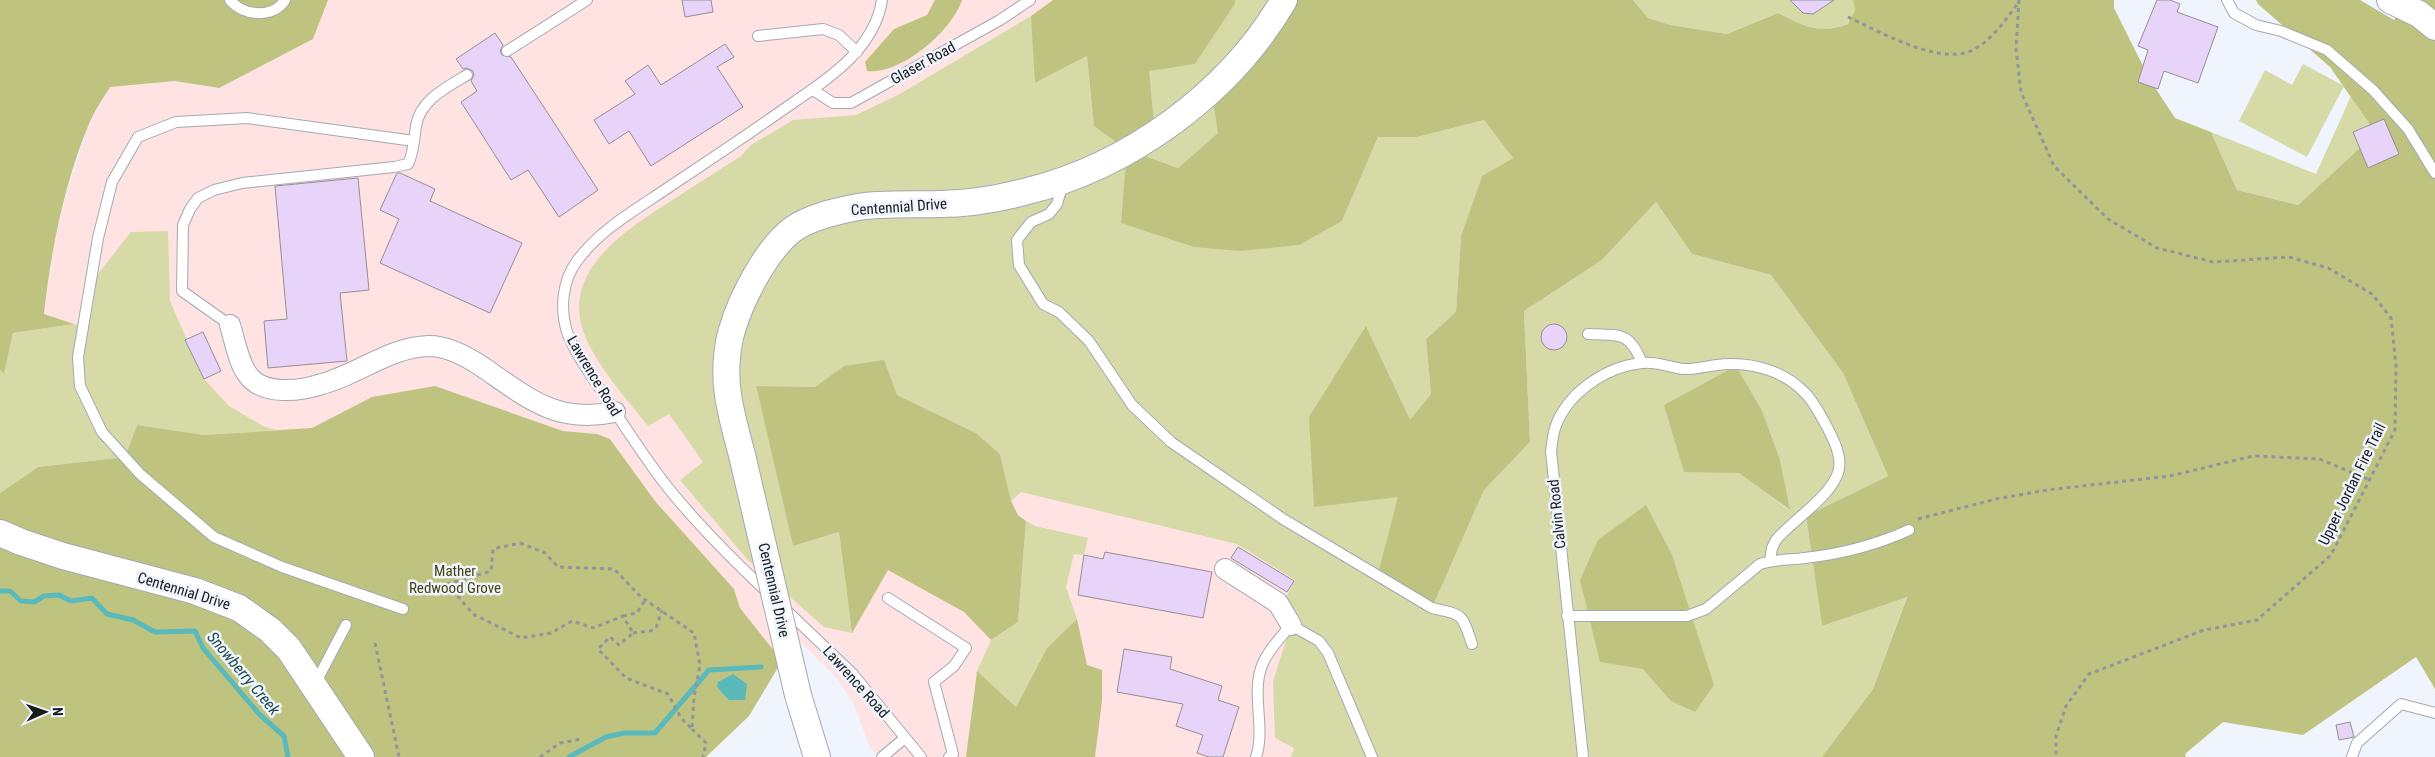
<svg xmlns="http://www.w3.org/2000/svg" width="2435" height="757" font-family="'Roboto Condensed',sans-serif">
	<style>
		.industrial { fill: #fee3e2 }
		.green { fill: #d5daa7; fill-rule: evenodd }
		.forest { fill: #bec480 }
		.water { fill: #5ab9bb }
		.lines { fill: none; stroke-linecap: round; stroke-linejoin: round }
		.stream { stroke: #5ab9bb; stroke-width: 5 }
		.building { fill: #e8d4f8; stroke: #938f96 }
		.service-casing { stroke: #a4a8b0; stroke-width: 12 }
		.minor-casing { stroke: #a4a8b0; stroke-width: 22 }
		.tertiary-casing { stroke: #a4a8b0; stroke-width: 28 }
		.path { stroke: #92959c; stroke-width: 3; stroke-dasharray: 4 4; stroke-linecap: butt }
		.service { stroke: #fff; stroke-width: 10 }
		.minor { stroke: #fff; stroke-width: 20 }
		.tertiary { stroke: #fff; stroke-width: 26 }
		.tertiary-bridge-casing { stroke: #a4a8b0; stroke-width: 28; stroke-linecap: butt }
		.tertiary-bridge { stroke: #fff; stroke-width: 26 }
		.labels { text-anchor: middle; stroke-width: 5; stroke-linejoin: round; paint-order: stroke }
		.street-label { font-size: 15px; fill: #181a1d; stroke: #eff4fd }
		.park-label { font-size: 15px; fill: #424411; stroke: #eff4fd }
		.water-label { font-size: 16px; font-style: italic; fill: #1f4a4b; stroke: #eff4fd }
	</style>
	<rect width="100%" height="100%" fill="#eff4fd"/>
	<!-- industrial -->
	<polygon class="industrial" points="328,0 1450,0 1822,757 880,757 870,747 853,702 835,676 800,642 773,651 740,608 734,589 655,501 610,439 597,434 563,431 435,386 220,504 44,314 54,245 63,204 89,123 110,87 175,81 219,88 313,39"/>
	<!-- green -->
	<g class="green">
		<path d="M1235,0H1284L1211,90L1218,133L1178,168L1128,150L1121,223L1342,221L1378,137H1417L1484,120L1513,158L1482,176L1461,236L1456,312L1426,339L1431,394L1410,421L1366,326L1398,497L1432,608L1484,490L1530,442L1524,311L1602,260L1656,202L1692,254L1771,275L1843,373L1888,476L1806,516L1822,626L1907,596L1873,689L1840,733L1873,757H1291L1294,748L1275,738L1273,681L1291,625L1278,603L1287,595L1295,580L1237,544L1021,492L1011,501L1000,454L976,433L897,395L844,366L815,387L756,386L793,546L839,532L852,633L824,627L747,559L680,480L703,462L669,414L648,426C626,398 599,369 585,336C558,270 629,228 674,199C696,185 719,170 741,156L751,145L793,120L856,115L898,95L1031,16L1038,82L1087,56L1094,126L1155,134L1148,70L1195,64L1235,4ZM1780,460L1789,510L1739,472Z"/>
		<path d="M1633,0H1853L1855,10L1848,24C1819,35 1804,26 1778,13L1727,34L1671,25L1648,18Z"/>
		<polygon points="2303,64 2344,86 2307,157 2239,121 2265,70 2292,85"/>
		<polygon points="2351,96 2376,133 2298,205 2237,190 2211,132 2316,174"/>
		<polygon points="168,231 170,301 204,379 229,406 263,426 276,430 204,435 137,425 125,457 38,467 0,493 0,370 4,373 13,333 74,324 83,326 90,284 131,232"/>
		<polygon points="1026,521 1035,526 1088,538 1084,555 1074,554 1066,587 1077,619 1047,648 1016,707 977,671 991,640 1018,622"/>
	</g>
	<!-- forest -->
	<g class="forest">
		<path d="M0,0H328L313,39L219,88L175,81L110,87C103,99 94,111 89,124C64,184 51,250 44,314L74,324L13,333L4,374L0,370Z"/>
		<path d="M935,0H962C952,31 901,75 867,71L865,62L894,29L927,15Z"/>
		<path d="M1053,0H1235V4L1195,64L1149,71L1155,134L1128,150L1178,168L1218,133L1211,90L1284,0H1633L1648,18L1671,25L1727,34L1778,13C1804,26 1819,35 1848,24L1855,10L1853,0H2114V8L2150,80L2175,118L2211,132L2237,190L2298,205L2376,133L2330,67L2258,4L2256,0H2360L2394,20L2408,0H2435V689L2416,657L2303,735L2223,722L2185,754L2186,757H1822L1873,689L1907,597L1822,626L1806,516L1888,476L1843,373L1771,275L1692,254L1656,202L1602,260L1524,311L1530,442L1484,490L1432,608L1378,574L1398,497L1314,507L1309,417L1366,326L1410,420L1431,394L1426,339L1456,312L1461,236L1482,176L1513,158L1484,120L1417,137H1378L1342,221L1299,245L1240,251L1194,247L1121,223L1127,150L1094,126L1087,56L1035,83L1031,16Z"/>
		<polygon points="884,360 897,395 976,433 1000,454 1011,501 1018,515 1026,521 1018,622 991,640 964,612 888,570 852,633 839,532 793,546 756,386 815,387 844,366"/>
		<polygon points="1736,366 1762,411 1780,460 1790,510 1739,473 1684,472 1664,405"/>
		<polygon points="435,386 563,431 597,434 610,439 655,501 734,589 740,608 782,661 749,716 706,757 0,757 0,493 38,467 125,457 137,425 204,435 312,428 372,397"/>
		<polygon points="1646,505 1672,555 1714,685 1695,712 1671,701 1643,669 1600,662 1580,580 1598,540"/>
		<polygon points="1077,619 1087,665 1102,670 1102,701 1095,757 966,757 977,671 1016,707 1047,648"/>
	</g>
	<!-- water -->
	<polygon class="water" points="733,674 747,684 745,700 729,700 717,687 718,682"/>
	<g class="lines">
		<!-- stream -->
		<g class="stream">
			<polyline points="0,591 10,591 21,601 34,602 44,596 59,595 71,601 92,598 107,614 133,620 155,632 195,631 203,648 260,715 284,736 288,757"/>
			<polyline points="569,757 606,737 624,733 655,733 709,670 761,667"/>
		</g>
	</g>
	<!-- building -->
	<g class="building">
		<polygon points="682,0 711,0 713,12 685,17"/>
		<polygon points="1790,0 1834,0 1813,14 1803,13"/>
		<polygon points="2157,0 2170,0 2180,4 2177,12 2218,27 2198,83 2164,71 2158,89 2138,82 2148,50 2138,46"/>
		<polygon points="495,33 503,45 500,51 502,55 511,57 598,190 559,217 528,170 511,180 461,102 477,91 471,81 474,75 473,71 467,68 463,69 456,59"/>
		<polygon points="725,44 734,57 717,67 743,107 651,166 629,131 609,144 594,120 635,94 625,81 648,65 661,85"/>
		<polygon points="2384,119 2399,154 2368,168 2353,132"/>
		<polygon points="397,173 400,173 435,189 430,201 522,243 490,313 380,263 399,219 380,210"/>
		<polygon points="358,178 369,290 340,293 347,361 268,368 264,321 287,319 275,186"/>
		<circle cx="1554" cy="337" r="13"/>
		<polygon points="203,332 221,371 204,379 185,340"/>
		<polygon points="1238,547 1294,581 1287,592 1231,558"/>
		<polygon points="1105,552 1212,572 1203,618 1078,595 1084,555 1103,559"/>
		<polygon points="1124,649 1172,657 1170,669 1222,686 1218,700 1239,707 1223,757 1209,757 1197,753 1203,735 1176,726 1183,704 1117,692"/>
		<polygon points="2350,722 2354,737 2339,740 2336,725"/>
	</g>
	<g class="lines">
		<defs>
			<g id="service">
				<path d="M230,0C243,16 273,19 285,0"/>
				<polyline points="2227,0 2234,13 2256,25 2281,31 2327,50 2373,90 2408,129 2435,173"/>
				<polyline points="758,36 823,29 839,35 857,52"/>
				<polyline points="507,51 587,0"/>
				<polyline points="813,90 833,103 851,103 1000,20 1030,0"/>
				<path d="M1063,183L1057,204L1049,214L1031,222L1017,240L1019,265L1043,304L1059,312L1089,341L1132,405L1171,442L1283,519L1432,608C1463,615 1462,613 1472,644"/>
				<path d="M230,325L182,291L183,225L190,209L198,198L214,190L242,183L394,167L408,164C414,152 414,139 416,126C420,100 447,87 467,75"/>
				<path d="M1588,334C1619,336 1629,330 1642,363"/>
				<path d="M768,593C734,561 699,526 669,489C646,460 625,427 604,395C591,375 575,354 567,332C560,309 562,281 577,261C601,228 639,208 672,185C714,157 756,129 797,100C833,76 875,46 882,0"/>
				<polyline points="888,598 966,648 954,666 934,682 953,754 949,757"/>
				<polyline points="784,608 852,673 921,757"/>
				<polyline points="403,609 282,567 214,537 140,474 102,432 80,386 78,357 98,238 112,182 138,137 176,122 247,118 414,141"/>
				<path d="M1567,616H1687L1706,609L1760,564C1775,559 1790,560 1805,558C1841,554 1876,545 1909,530"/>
				<polyline points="315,684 346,625"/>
				<polyline points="882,757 905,738"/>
				<path d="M1256,757C1266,727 1250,692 1263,663C1269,649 1281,637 1291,625L1319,641L1328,653L1372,757"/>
				<path d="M1583,757L1551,451C1552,443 1553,435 1555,428C1567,393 1605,367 1642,363C1655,361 1669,367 1683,369C1697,370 1713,364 1728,364C1755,363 1785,372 1804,392C1814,401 1820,415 1827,427C1834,440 1843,458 1838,473C1829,498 1794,519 1776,540L1772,548L1770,561"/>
				<polyline points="2352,757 2357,743 2401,704 2435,713"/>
			</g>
			<g id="minor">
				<path d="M230,325C235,341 238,362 248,375C263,396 301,391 322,384C359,374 389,347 429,346C449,346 468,357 484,368C529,399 557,424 615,412"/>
				<polyline points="1225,569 1278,603 1291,625"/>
			</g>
			<g id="tertiary">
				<polyline points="2390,0 2419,14 2435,27"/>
				<path d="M742,455C737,436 731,415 728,395C725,376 726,349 732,330C741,299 766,250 792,230C809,217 837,211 858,207C884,203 912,205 939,204C967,204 997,199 1024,192C1129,167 1230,93 1284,0"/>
				<polyline points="0,533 21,542 63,556 195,591 239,608 270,630 289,649 361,757"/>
				<polyline points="798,695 817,757"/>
			</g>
		</defs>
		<!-- service casing -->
		<use href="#service" class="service-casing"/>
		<!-- minor casing -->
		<use href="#minor" class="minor-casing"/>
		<!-- tertiary casing -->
		<use href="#tertiary" class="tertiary-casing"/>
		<!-- path -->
		<g class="path">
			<polyline points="2019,0 2016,48 2021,92 2054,166 2108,219 2157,248 2213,262 2289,257 2328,268 2372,294 2391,318 2396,366 2395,430 2331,555 2257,620 2204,630 2089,674 2066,706 2056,736 2056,757"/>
			<path d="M1848,17C1878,31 1931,61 1965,53C1987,47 2005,21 2018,3"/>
			<polyline points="1918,519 1996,499 2047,490 2170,476 2253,456 2319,459 2368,479"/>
			<polygon points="520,543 545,553 558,567 614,569 641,597 694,633 700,665 694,697 692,729 681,718 668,694 626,678 598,649 610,637 619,645 633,633 623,616 593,628 572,621 551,633 521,638 473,614 457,595 444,585 491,571 493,549"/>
			<polyline points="623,616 637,613 645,600"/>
			<polyline points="633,633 650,631 656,628 662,610"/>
			<polyline points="375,643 399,757"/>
			<polyline points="692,729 706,743 703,757"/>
			<polyline points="540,757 560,743 582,739"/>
		</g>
		<!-- service -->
		<use href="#service" class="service"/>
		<!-- minor -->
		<use href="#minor" class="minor"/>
		<!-- tertiary -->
		<use href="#tertiary" class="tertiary"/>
		<defs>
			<polyline id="tertiary-bridge" points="742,455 798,695"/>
		</defs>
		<!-- tertiary-bridge casing -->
		<use href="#tertiary-bridge" class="tertiary-bridge-casing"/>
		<!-- tertiary-bridge -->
		<use href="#tertiary-bridge" class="tertiary-bridge"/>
	</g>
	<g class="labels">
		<!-- street labels -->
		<g class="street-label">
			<text transform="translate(923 63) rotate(-29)" y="5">Glaser Road</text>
			<text transform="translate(899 207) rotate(-4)" y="5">Centennial Drive</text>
			<text transform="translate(594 376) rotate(59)" y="5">Lawrence Road</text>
			<text transform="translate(2352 484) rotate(-64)" y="5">Upper Jordan Fire Trail</text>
			<text transform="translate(1557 514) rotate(-96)" y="5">Calvin Road</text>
			<text transform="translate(774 590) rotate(77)" y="5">Centennial Drive</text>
			<text transform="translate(184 591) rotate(17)" y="5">Centennial Drive</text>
			<text transform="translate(856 682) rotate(48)" y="5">Lawrence Road</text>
		</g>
		<!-- park labels -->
		<g class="park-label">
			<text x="455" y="576">Mather<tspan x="455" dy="17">Redwood Grove</tspan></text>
		</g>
		<!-- water labels -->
		<g class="water-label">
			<text transform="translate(244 673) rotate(50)" y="6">Snowberry Creek</text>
		</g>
	</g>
	<!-- north arrow -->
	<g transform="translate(45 712) rotate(88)" stroke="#eff4fd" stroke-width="4" paint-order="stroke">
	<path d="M0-4L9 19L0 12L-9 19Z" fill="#181a1d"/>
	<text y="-8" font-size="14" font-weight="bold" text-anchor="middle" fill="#181a1d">N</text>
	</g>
</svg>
